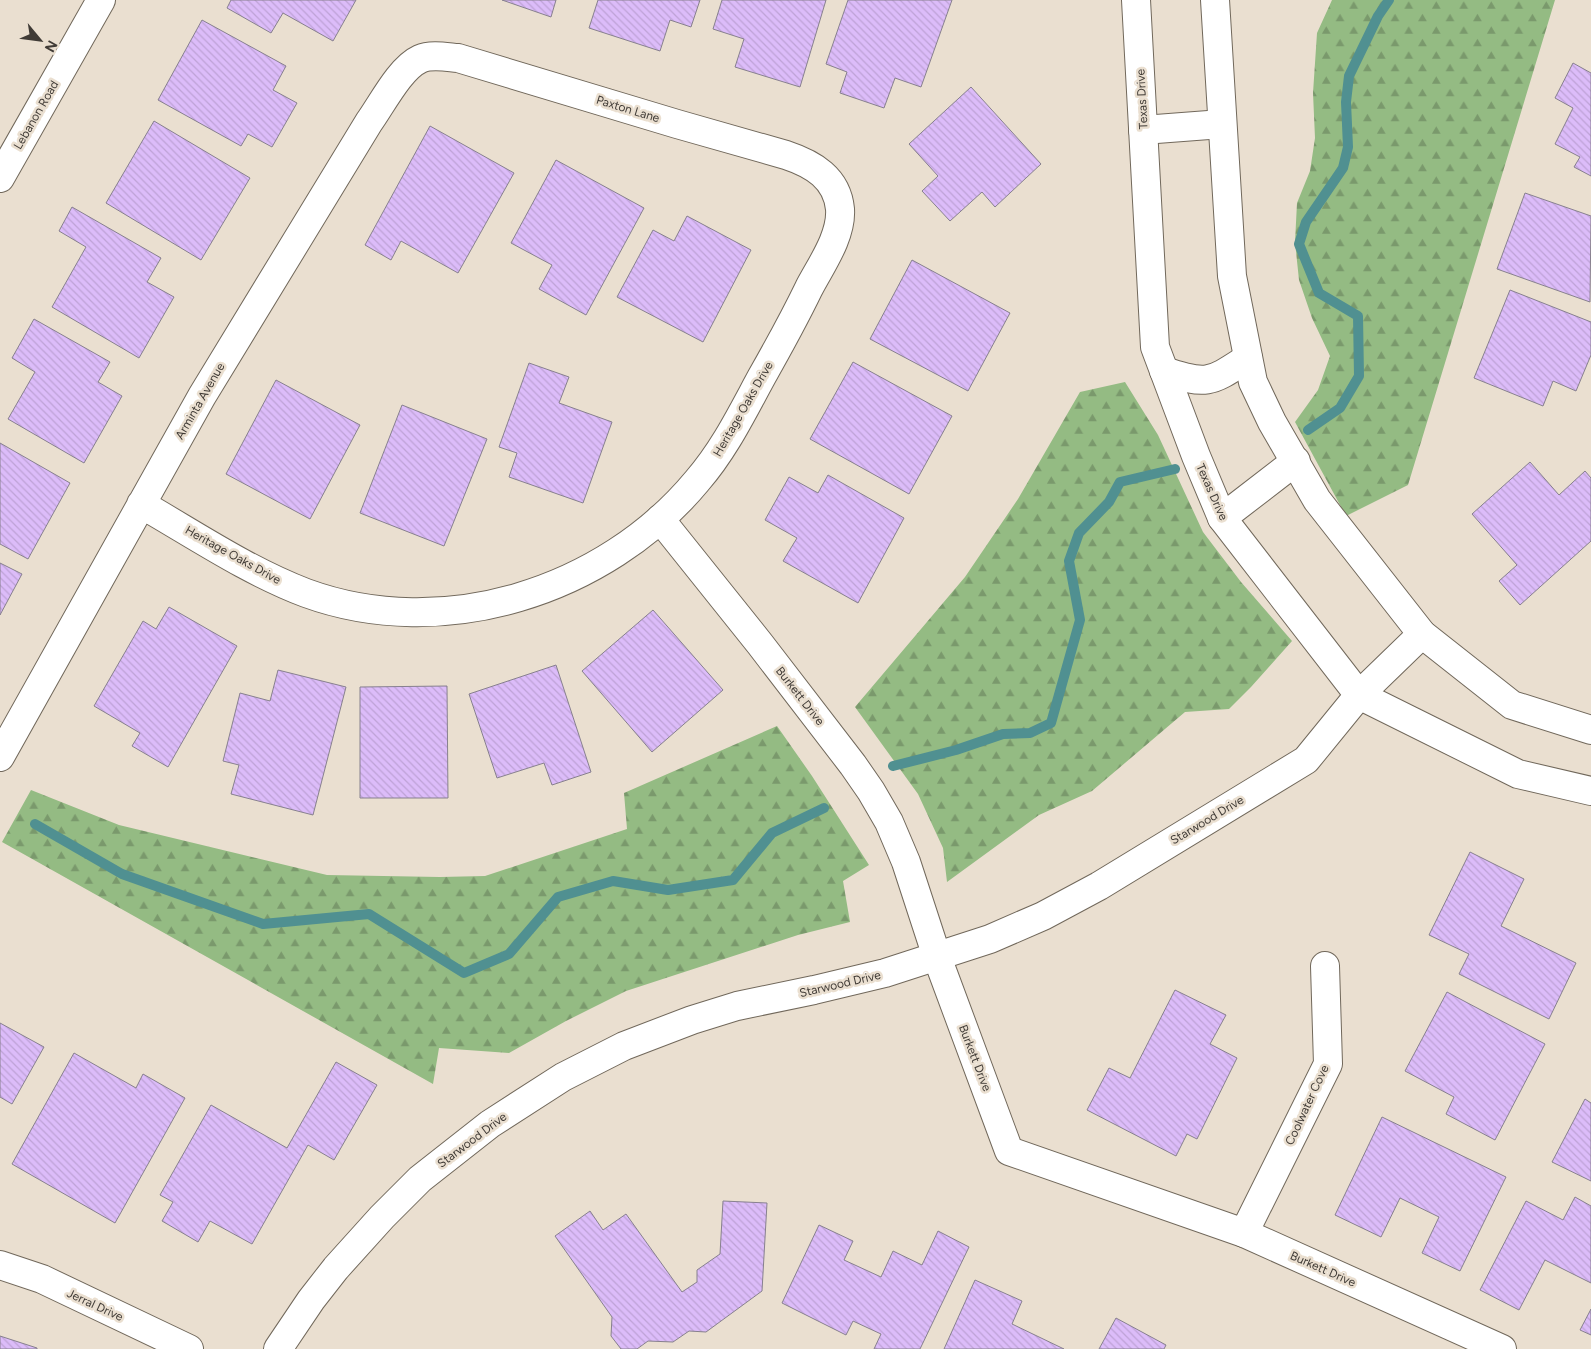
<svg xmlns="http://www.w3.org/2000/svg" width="1591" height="1349" font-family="Figtree,sans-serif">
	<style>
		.forest { fill: url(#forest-firs) }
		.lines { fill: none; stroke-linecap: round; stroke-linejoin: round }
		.stream { stroke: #509091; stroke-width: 10 }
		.building { fill: url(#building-back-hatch); stroke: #87808e }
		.minor-casing { stroke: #71685b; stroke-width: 30 }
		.tertiary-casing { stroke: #71685b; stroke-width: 30 }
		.secondary-casing { stroke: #71685b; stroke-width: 30 }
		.minor { stroke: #fff; stroke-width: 28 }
		.tertiary { stroke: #fff; stroke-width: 28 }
		.secondary { stroke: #fff; stroke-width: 28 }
		.labels { text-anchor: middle; stroke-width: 5; stroke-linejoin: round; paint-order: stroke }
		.street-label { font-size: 12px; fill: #403b36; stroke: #eadfd0 }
	</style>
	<defs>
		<pattern id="forest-firs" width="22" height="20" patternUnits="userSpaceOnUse" patternTransform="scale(1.25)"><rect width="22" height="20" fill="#94bb83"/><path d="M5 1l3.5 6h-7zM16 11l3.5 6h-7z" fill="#7a996c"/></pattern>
		<pattern id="building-back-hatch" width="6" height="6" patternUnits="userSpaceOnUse" patternTransform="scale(1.25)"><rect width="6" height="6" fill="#dcbcf9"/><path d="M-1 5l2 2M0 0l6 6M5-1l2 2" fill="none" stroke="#bea2d6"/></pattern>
	</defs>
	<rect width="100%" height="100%" fill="#eadfd0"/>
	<!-- forest -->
	<g class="forest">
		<polygon points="1332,0 1555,0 1408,485 1346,516 1295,422 1318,390 1330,356 1312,318 1299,280 1295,242 1297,203 1310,171 1315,138 1313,93 1317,33"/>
		<polygon points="1125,382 1158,435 1203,532 1241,582 1292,641 1251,687 1229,709 1185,712 1092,791 1039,815 947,882 943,848 918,794 855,707 965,577 1018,499 1080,392"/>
		<polygon points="777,726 812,776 869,865 843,881 850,922 798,935 626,991 566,1021 509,1053 439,1048 433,1084 2,842 31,790 119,825 327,875 440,877 485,876 627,829 624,793"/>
	</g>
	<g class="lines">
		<!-- stream -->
		<g class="stream">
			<polyline points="1308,430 1340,408 1359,376 1358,316 1319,293 1299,244 1306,222 1343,168 1348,147 1346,102 1349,76 1378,16 1389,0"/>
			<polyline points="893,766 956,750 1003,734 1030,733 1051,723 1080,620 1069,561 1079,533 1109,502 1120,482 1175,469"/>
			<polyline points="35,824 122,874 263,924 369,914 464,973 509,954 558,897 613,881 668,890 733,880 772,833 824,808"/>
		</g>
	</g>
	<!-- building -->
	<g class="building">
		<polygon points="231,0 356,0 333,41 283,13 271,33 227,8"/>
		<polygon points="502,0 556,0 551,17"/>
		<polygon points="598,0 700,0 691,27 670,20 660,51 589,28"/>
		<polygon points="722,0 826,0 800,87 735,67 744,39 713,29"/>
		<polygon points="848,0 952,0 921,87 895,78 884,108 840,93 847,72 826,64"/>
		<polygon points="202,20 286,66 273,90 297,103 272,147 248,134 241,146 158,100"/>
		<polygon points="1573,63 1591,73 1591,176 1574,167 1580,157 1555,144 1573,108 1555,98"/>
		<polygon points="971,87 1041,164 995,207 982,192 950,221 922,191 938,176 909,144"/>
		<polygon points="154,121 250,178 201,260 106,203"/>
		<polygon points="430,126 514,173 458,273 401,241 391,260 365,245"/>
		<polygon points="556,160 644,208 586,315 539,289 552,265 511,243"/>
		<polygon points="1525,193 1591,216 1590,302 1497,269"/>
		<polygon points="72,207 161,258 147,282 174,297 139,358 52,307 86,247 59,231"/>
		<polygon points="687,216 751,250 703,342 617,297 653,230 674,241"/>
		<polygon points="912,260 1010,313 968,391 870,339"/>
		<polygon points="1510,290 1591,322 1591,355 1576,391 1553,381 1543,406 1474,378"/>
		<polygon points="34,319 110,362 98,382 122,396 84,463 8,419 35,372 12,358"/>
		<polygon points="853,362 952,416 909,494 810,439"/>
		<polygon points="529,363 569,377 559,403 612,422 583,503 509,477 517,453 499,447"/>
		<polygon points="276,380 360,425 310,519 226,474"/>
		<polygon points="402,405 487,439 444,546 360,513"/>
		<polygon points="0,443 70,483 28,559 0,544"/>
		<polygon points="1530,462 1559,495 1585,471 1591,478 1591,541 1520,605 1499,581 1517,565 1472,514"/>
		<polygon points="828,475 904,518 858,603 783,561 797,538 765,520 789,477 818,493"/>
		<polygon points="0,563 22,574 0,615"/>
		<polygon points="169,607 237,646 168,767 132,746 140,733 94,706 143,621 156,629"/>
		<polygon points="653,610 723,690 652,752 582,671"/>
		<polygon points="556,665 591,772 552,785 544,763 497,778 469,694"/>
		<polygon points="278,670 346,687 313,815 231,794 239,765 223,761 240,693 270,701"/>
		<polygon points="447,686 448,798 360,798 360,687"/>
		<polygon points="1470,852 1524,879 1501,926 1576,963 1549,1019 1459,974 1469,954 1429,935"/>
		<polygon points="1175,990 1226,1015 1210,1044 1237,1058 1197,1139 1187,1134 1176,1156 1087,1110 1109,1068 1130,1078"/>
		<polygon points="1447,992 1545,1044 1495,1140 1446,1114 1454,1097 1405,1071"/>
		<polygon points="0,1023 44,1047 12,1104 0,1097"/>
		<polygon points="74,1053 136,1088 143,1074 185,1098 115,1223 12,1164"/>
		<polygon points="336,1062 377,1085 334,1160 308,1145 252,1244 210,1221 198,1242 162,1221 173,1202 160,1195 211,1105 287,1148"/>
		<polygon points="1585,1099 1591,1103 1591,1181 1552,1162"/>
		<polygon points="1382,1117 1506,1177 1460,1271 1422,1253 1439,1217 1400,1198 1381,1237 1335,1215"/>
		<polygon points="1575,1197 1591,1206 1591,1283 1545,1260 1519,1310 1480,1290 1526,1201 1563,1220"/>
		<polygon points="723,1201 767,1203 762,1291 706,1332 689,1331 673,1342 648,1341 637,1349 621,1349 611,1336 612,1317 555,1236 590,1211 603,1230 626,1214 682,1292 697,1282 697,1270 720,1254"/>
		<polygon points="819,1225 853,1241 844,1260 881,1277 893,1251 922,1265 938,1231 969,1247 920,1349 874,1349 881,1334 853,1321 846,1335 782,1303"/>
		<polygon points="975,1280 1022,1301 1012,1324 1064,1349 944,1349"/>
		<polygon points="1591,1309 1591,1335 1580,1330"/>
		<polygon points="1116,1318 1166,1345 1164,1349 1099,1349"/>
		<polygon points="0,1336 37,1348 37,1349 0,1349"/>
	</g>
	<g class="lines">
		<defs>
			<g id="minor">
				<polyline points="660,519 760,644 853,765 871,791 889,822 906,862 937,957 1009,1151 1244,1233 1502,1349"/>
				<path d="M0,757L202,396L369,122C382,104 400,68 420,59C431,54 446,57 458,58L677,124L786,155C813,164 837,178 840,209C842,236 821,265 809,288C794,319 778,348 761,378C742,413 724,450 697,481C605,592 443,643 306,593C248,571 195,535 141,504"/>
				<polyline points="1244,1233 1328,1064 1325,966"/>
				<polyline points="0,1265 42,1279 189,1349"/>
			</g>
			<g id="tertiary">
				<polyline points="1136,0 1155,347 1196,456 1222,518 1359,695 1518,774 1591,791"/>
				<polyline points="1215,0 1232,276 1253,382 1272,422 1317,500 1422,634 1512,705 1591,730"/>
				<polyline points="1143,130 1222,124"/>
				<path d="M1164,371C1208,386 1211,382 1248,358"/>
				<polyline points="1222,518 1296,461"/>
				<polyline points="278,1349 311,1300 336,1268 382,1217 420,1179 490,1124 563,1077 624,1046 692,1020 737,1006 814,990 885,973 990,939 1043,916 1099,886 1306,760 1359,695 1422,634"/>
			</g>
			<polyline id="secondary" points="0,178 101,0"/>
		</defs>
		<!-- minor casing -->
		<use href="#minor" class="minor-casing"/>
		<!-- tertiary casing -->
		<use href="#tertiary" class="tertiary-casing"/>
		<!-- secondary casing -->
		<use href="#secondary" class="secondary-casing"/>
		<!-- minor -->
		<use href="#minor" class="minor"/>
		<!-- tertiary -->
		<use href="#tertiary" class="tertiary"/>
		<!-- secondary -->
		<use href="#secondary" class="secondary"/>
	</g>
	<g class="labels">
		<!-- street labels -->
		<g class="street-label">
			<text transform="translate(1142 99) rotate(-93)" y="4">Texas Drive</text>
			<text transform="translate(628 109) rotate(17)" y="4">Paxton Lane</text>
			<text transform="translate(36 115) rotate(-60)" y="4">Lebanon Road</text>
			<text transform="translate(200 401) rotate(-60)" y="4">Arminta Avenue</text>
			<text transform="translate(743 409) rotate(-60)" y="4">Heritage Oaks Drive</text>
			<text transform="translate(1212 492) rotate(66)" y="4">Texas Drive</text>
			<text transform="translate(233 555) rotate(29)" y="4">Heritage Oaks Drive</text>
			<text transform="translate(800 696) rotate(52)" y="4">Burkett Drive</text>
			<text transform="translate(1207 820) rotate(-31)" y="4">Starwood Drive</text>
			<text transform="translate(840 984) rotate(-13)" y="4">Starwood Drive</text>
			<text transform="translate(975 1058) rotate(69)" y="4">Burkett Drive</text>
			<text transform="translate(1307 1105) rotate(-65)" y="4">Coolwater Cove</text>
			<text transform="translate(472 1140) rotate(-37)" y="4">Starwood Drive</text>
			<text transform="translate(1323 1269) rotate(24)" y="4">Burkett Drive</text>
			<text transform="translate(95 1305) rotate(25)" y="4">Jerral Drive</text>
		</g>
	</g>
	<!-- north arrow -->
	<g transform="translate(40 40) rotate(119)" stroke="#eadfd0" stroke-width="4" paint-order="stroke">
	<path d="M0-4L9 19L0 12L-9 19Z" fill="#403b36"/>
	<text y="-8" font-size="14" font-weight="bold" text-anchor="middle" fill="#403b36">N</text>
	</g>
</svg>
